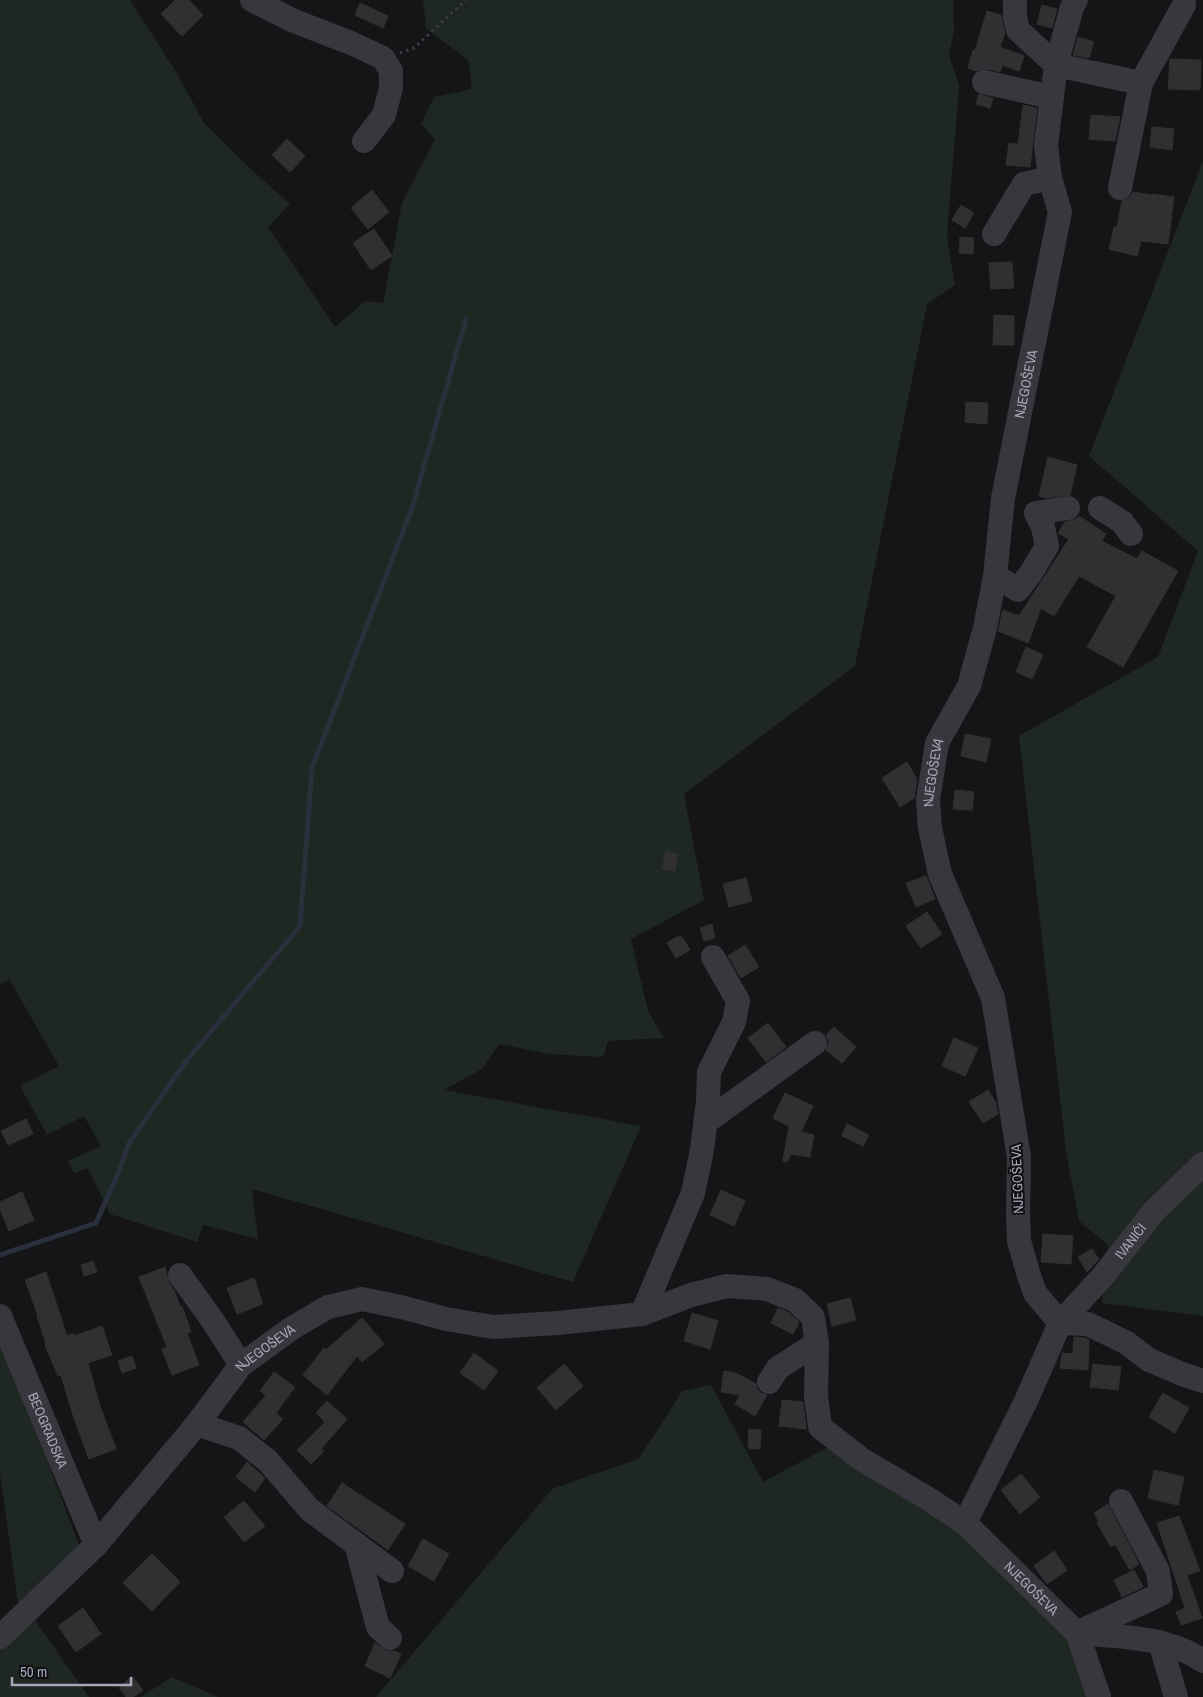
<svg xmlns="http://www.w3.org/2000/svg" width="1203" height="1697" font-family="'Archivo Narrow',sans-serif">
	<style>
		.green { fill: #1e2722 }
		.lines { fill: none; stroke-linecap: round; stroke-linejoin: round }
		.stream { stroke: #2a2f3c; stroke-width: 5 }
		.building { fill: #303033; stroke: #302f33 }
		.path { stroke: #3b3c43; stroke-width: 3; stroke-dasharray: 2.5 4; stroke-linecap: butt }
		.minor { stroke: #38373e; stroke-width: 24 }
		.labels { text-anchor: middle; stroke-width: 4; stroke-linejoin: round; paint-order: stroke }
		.street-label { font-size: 14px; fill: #a5a6b8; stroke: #101012 }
	</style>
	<rect width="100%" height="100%" fill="#151517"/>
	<!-- green -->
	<g class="green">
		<polygon points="0,0 130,0 178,75 204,123 253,171 290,204 268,227 335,327 365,301 383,303 402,203 435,139 421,124 434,97 472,89 468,60 426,28 423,0 953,0 954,30 949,55 959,86 947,236 955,285 927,304 855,666 684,794 704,900 631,939 648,1011 664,1038 608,1041 603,1057 548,1054 499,1044 482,1069 444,1090 641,1126 573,1282 252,1189 258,1239 203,1225 197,1242 110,1214 88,1168 74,1173 68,1161 101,1146 84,1116 47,1135 20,1086 59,1066 9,979 0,985"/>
		<polygon points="1203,161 1203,1316 1102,1303 1108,1245 1079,1221 1066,1151 1019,736 1158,657 1198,551 1089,456"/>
		<polygon points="0,1335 79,1545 34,1598 18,1602 0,1473"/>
		<polygon points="711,1385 763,1482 830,1446 960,1527 1062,1629 1088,1697 376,1697 552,1489 638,1459 665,1419 682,1391"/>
		<polygon points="34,1619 89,1697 0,1697 0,1650"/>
		<polygon points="172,1677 218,1697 141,1697"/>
	</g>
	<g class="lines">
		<!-- stream -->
		<polyline class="stream" points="0,1255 96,1223 120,1169 129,1143 187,1060 300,926 312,768 412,508 466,319"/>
	</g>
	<!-- building -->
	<g class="building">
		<polygon points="175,0 189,0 203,15 182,36 161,14"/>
		<polygon points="360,3 388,16 383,28 355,15"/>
		<polygon points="1042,5 1057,9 1052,28 1037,24"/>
		<polygon points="987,11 1001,15 1005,33 1000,47 1024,56 1019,71 1002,65 1000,72 987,69 977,71 968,68 973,50 975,51"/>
		<polygon points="1078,37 1094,42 1089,58 1073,55"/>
		<polygon points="1170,59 1201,60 1200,90 1168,89"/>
		<polygon points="979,94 993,98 990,108 976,104"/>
		<polygon points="1023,105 1037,108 1030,167 1006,165 1009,143 1018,144"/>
		<polygon points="1091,115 1120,117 1115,141 1089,139"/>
		<polygon points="1152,127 1174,129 1172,150 1150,147"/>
		<polygon points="287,139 305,156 290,172 272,155"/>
		<polygon points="372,190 389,212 368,229 351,208"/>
		<polygon points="1133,192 1152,195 1152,194 1174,197 1168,244 1141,241 1137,256 1109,249 1114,227 1117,227 1122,201 1130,197"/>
		<polygon points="961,205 974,213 965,228 952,220"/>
		<polygon points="374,229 392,256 371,270 353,243"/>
		<polygon points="960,237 974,238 973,254 959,253"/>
		<polygon points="1012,262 1014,288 991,289 989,263"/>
		<polygon points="994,315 1014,316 1014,345 993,345"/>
		<polygon points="966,402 988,403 987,424 965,422"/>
		<polygon points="1048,457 1077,465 1070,495 1046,498 1039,496"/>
		<polygon points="1079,516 1106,534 1102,541 1137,559 1142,551 1178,571 1123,667 1087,647 1116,596 1079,576 1054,616 1041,608 1028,643 998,631 1003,610 1019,616 1069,539 1058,533 1065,522 1076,519"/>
		<polygon points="1026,647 1043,655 1032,679 1016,672"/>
		<polygon points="965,734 991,739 986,762 961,756"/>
		<polygon points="907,762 917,779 914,798 900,807 882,778"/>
		<polygon points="955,790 974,792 972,810 953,809"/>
		<polygon points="666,851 678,854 675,871 662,869"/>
		<polygon points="926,876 935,899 916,907 906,883"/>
		<polygon points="746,878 752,901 729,907 723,884"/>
		<polygon points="927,912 942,934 921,948 906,926"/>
		<polygon points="712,924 715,938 704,941 700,928"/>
		<polygon points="677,937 682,937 690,950 676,958 667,943"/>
		<polygon points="745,945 759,967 741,978 728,956"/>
		<polygon points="768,1023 786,1047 766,1062 748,1038"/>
		<polygon points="834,1027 856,1047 842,1063 826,1050 829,1042 826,1035"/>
		<polygon points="954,1038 978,1048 965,1076 942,1066"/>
		<polygon points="988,1090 996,1103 998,1114 983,1123 969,1102"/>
		<polygon points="785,1093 813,1106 801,1132 814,1135 810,1157 791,1154 787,1162 783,1161 789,1126 773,1118"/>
		<polygon points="26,1119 33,1134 8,1145 1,1131"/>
		<polygon points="847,1124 869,1135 863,1146 842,1136"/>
		<polygon points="721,1190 745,1201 734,1226 710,1215"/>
		<polygon points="22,1192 34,1220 9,1231 0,1209 0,1202"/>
		<polygon points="1043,1234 1073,1236 1071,1264 1041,1262"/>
		<polygon points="1092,1249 1099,1259 1087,1272 1078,1257"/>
		<polygon points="93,1261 97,1272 84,1276 81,1265"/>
		<polygon points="165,1267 169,1283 174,1290 180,1306 182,1306 191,1332 187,1333 199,1365 172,1375 162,1349 167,1347 139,1277"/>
		<polygon points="46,1272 67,1336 73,1333 74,1336 102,1326 112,1355 88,1363 100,1406 116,1449 89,1459 72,1412 61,1375 58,1376 45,1345 46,1344 37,1316 38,1316 25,1280"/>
		<polygon points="254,1278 263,1304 237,1314 227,1288"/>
		<polygon points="850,1298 856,1320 832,1326 827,1304"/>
		<polygon points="778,1308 788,1312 799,1322 793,1334 771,1323"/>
		<polygon points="692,1313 718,1321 710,1349 684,1341"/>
		<polygon points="362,1318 384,1344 362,1362 357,1356 327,1395 303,1375 324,1348 326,1350"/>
		<polygon points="1074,1337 1085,1338 1089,1340 1088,1370 1060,1368 1062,1353 1073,1354"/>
		<polygon points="474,1353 498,1371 484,1390 460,1373"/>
		<polygon points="132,1356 136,1368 122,1373 118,1361"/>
		<polygon points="564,1364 583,1386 556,1410 537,1388"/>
		<polygon points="1093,1364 1121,1367 1118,1390 1090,1387"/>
		<polygon points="724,1371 736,1373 756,1384 757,1389 761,1393 767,1395 755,1416 735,1404 740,1395 721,1392"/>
		<polygon points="274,1372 295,1387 276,1413 283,1419 264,1440 243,1422 266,1395 260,1391"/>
		<polygon points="1163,1393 1189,1408 1175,1433 1149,1417"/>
		<polygon points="782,1400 803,1402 806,1429 779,1426"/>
		<polygon points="327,1401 347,1419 321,1449 324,1451 311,1464 297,1450 325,1422 316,1413"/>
		<polygon points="749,1429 761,1430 760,1449 748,1448"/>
		<polygon points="247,1462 265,1478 255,1492 236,1477"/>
		<polygon points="1154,1470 1184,1477 1178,1505 1148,1498"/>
		<polygon points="1021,1474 1040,1497 1020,1514 1001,1490"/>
		<polygon points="342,1483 405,1524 388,1550 327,1506"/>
		<polygon points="244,1501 265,1526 244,1542 224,1517"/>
		<polygon points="1108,1504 1139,1564 1130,1570 1115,1544 1111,1547 1097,1523 1099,1522 1094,1513"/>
		<polygon points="1179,1516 1200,1571 1187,1575 1202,1618 1181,1625 1176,1612 1185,1608 1157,1523"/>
		<polygon points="423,1539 449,1554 434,1581 408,1566"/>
		<polygon points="1054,1551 1067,1570 1047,1584 1034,1566"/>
		<polygon points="152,1554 180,1582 152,1611 123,1583"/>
		<polygon points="1134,1570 1143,1587 1122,1597 1114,1580"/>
		<polygon points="83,1608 101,1634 76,1652 58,1626"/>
		<polygon points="375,1643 387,1651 394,1651 401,1654 390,1678 365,1666"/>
		<polygon points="132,1676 143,1690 133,1697 126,1697 119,1688"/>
	</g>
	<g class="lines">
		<!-- path -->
		<polyline class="path" points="400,53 414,48 466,0"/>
		<!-- minor -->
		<g class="minor">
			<polyline points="252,0 294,21 351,43 383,58 391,71 391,88 384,115 364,141"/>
			<polyline points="1015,0 1015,17 1018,30 1056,65 1141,83"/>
			<polyline points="984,82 1051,97"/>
			<polyline points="1120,188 1141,83 1184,5"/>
			<polyline points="994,234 1024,184 1050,178"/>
			<polyline points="1100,508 1122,522 1131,534"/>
			<polyline points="995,576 1018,590 1031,573 1047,546 1043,527 1036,513 1068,508"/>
			<polyline points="706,1122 815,1043"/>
			<polyline points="180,1275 213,1321 241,1365"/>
			<polyline points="642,1314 693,1193 702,1150 708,1101 709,1072 734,1022 738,1001 713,957"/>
			<path id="s1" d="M0,1316L96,1545"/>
			<path id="s2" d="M1060,1323L1104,1275L1154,1211L1203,1164"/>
			<polyline points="1060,1323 1088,1324 1127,1343 1149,1360 1182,1374 1203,1381"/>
			<polyline points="769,1382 778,1368 817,1343"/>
			<polyline points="197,1424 239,1438 268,1461 310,1510 392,1571"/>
			<path id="s3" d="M965,1523L1026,1401L1060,1323L1035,1293L1029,1276L1019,1241L1018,1213L1019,1157L993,998L940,874L930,828L928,800L937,743L969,686L985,628L995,576L1003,498L1060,212L1050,178L1046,145L1056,65L1072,7L1076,0"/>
			<polyline points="356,1544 378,1627 390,1638"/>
			<polyline points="1077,1633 1161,1594 1158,1571 1121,1501"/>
			<path d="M1077,1633C1119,1637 1167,1636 1203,1661"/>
			<path id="s4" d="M0,1637L96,1545L197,1424L241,1365L292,1328L328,1307L362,1299L401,1307L446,1319L493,1327L558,1323L642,1314L691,1295L727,1286L767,1289L795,1300L813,1317L817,1343L816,1396L820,1427L861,1459L927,1498L965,1523L1077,1633L1099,1697"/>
			<polyline points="1160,1642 1176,1697"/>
		</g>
	</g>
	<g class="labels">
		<!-- street labels -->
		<g class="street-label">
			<text dy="5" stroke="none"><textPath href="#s3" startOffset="1201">NJEGOŠEVA</textPath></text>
			<text dy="5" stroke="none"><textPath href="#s3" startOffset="798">NJEGOŠEVA</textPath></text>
			<text transform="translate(1017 1179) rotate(-92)" y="5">NJEGOŠEVA</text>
			<text dy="5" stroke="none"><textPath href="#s2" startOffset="108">IVANIĆI</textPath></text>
			<text dy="5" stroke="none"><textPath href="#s4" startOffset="394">NJEGOŠEVA</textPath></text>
			<text dy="5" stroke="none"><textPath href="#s1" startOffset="124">BEOGRADSKA</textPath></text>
			<text dy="5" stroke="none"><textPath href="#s4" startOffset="1350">NJEGOŠEVA</textPath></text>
		</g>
	</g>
	<!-- scale -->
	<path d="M12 1677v8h119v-8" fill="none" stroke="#a5a6b8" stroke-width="2.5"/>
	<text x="20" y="1677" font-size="15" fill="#a5a6b8" stroke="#101012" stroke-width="4" paint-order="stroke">50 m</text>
</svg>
